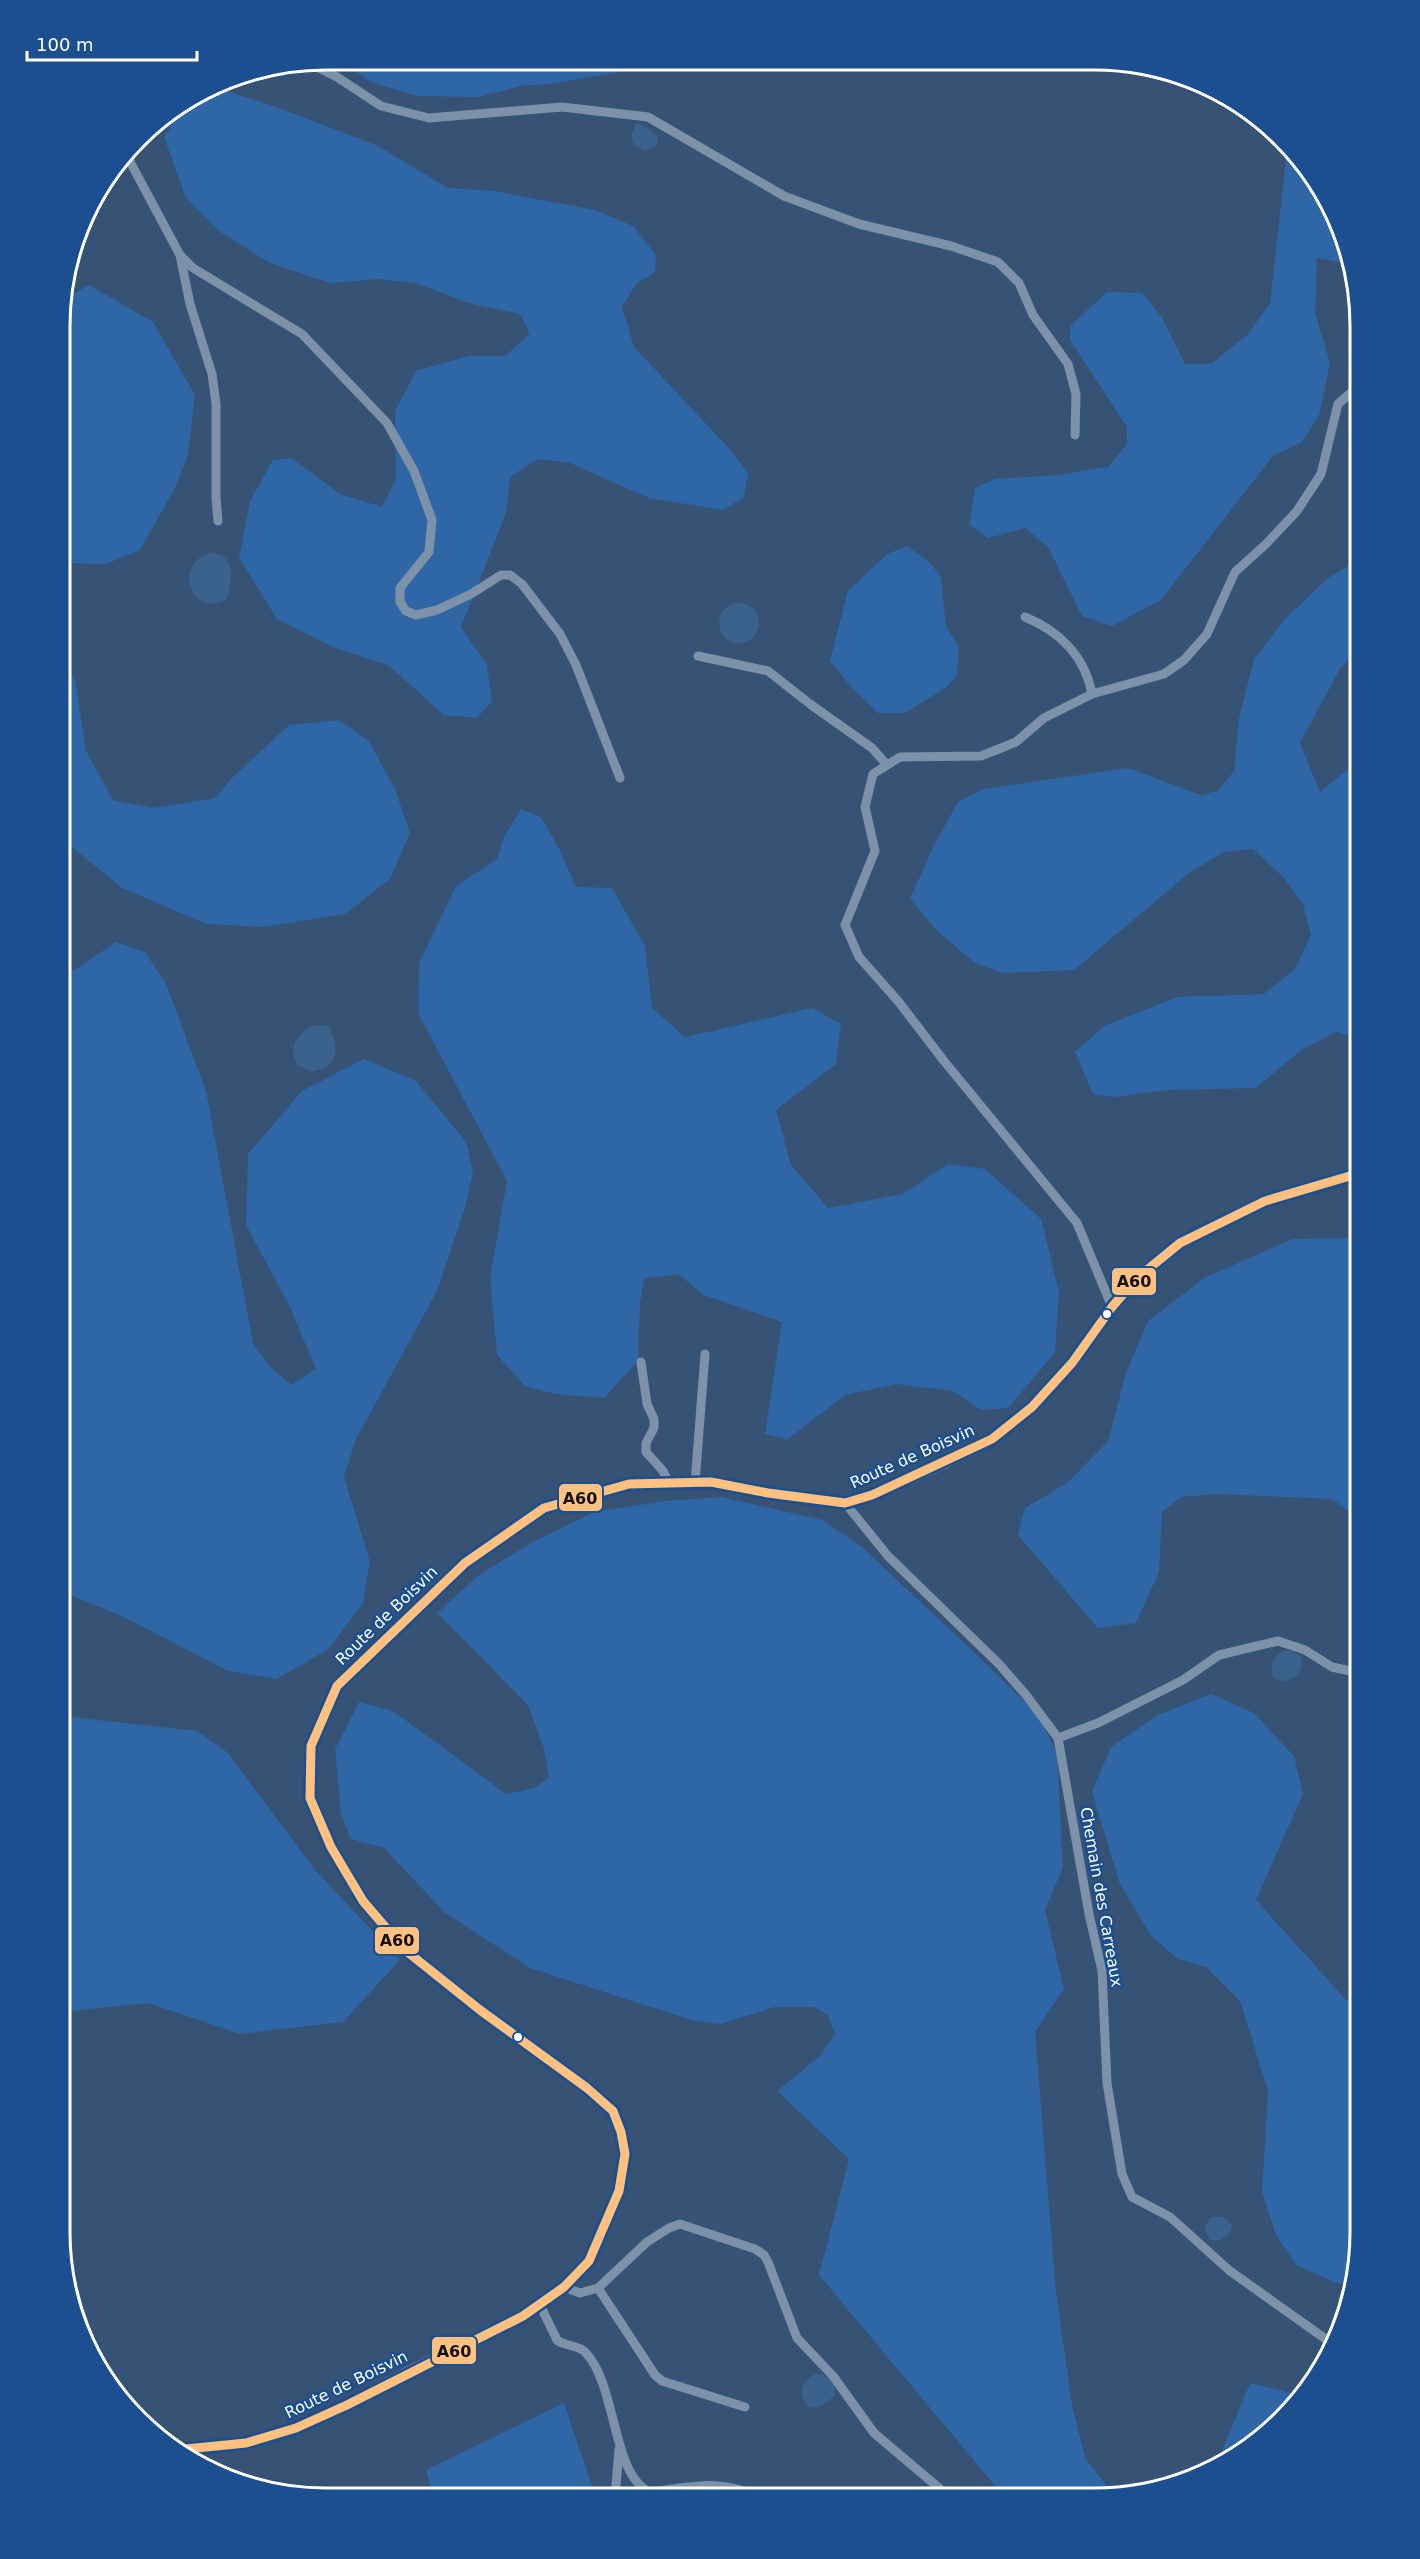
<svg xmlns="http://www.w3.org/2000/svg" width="1420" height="2559" font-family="'DejaVu Sans',sans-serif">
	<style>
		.green { fill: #2f66a5 }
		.water { fill: #3b618d }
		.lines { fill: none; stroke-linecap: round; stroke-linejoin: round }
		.minor { stroke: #7d92a8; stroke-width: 9 }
		.secondary { stroke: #798da4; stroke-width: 12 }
		.bus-1-casing { stroke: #1b4f8f; stroke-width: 14 }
		.bus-1 { stroke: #ffc080; stroke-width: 9 }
		.bus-dot { fill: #fff; stroke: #1b4f8f; stroke-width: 2 }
		.labels { text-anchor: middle; stroke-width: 5; stroke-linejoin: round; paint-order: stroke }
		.street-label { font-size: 16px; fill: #fff; stroke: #1b4f8f }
		.rim { fill: none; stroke: #fff; stroke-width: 3 }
		.line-badge { stroke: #1b4f8f; stroke-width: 2 }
		.pale-badge-label { font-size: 16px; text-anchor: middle; font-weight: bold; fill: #111 }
	</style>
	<rect width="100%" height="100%" fill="#365274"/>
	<!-- green -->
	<g class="green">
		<polygon points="340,60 631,62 620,72 550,84 521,86 479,97 417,96 371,82"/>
		<polygon points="224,90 282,109 378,146 448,188 494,191 595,210 633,226 656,255 655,272 636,284 622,307 634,347 726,445 748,473 744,497 723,510 649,498 570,463 538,459 511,476 505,516 461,627 487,665 492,701 477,718 444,715 388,665 335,648 277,619 239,558 250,501 273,460 291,458 340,494 382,507 396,479 395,411 416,371 469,356 505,356 530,334 520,314 472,304 415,283 378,279 330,283 270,263 219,231 186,198 164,137 186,104"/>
		<polygon points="1284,143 1315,178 1346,240 1350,264 1317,258 1315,313 1330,363 1319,416 1302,442 1273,456 1161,600 1112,626 1082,616 1048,547 1025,528 988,538 969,525 975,488 995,479 1057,475 1108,467 1127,444 1127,427 1070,340 1070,326 1107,292 1142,293 1162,317 1185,364 1211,364 1248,334 1270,303 1286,160"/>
		<polygon points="89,285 153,322 195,395 188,455 174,490 140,550 106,564 62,563 62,300"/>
		<polygon points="907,546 931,564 941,577 946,626 959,647 957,675 947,687 905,713 878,713 853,689 830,661 848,591 887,554"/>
		<polygon points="1360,559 1360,647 1341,667 1300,743 1320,792 1348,769 1360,741 1360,1039 1336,1032 1300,1051 1256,1088 1169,1090 1114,1097 1093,1094 1075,1052 1104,1026 1177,997 1264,994 1295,969 1311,935 1303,904 1284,878 1253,849 1224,852 1189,873 1074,970 1003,973 975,963 939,933 910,899 933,847 958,802 984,789 1128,768 1201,795 1217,791 1234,771 1239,718 1254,659 1285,619 1328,578"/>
		<polygon points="62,666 75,679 86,751 113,800 152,808 215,798 233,777 289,725 339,720 369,741 395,789 410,833 390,879 345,914 262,927 206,924 122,888 62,839"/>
		<polygon points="521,809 541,817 560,850 576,887 612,888 645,946 652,1008 685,1037 812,1008 841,1024 836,1064 776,1110 791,1165 828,1208 903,1194 948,1164 985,1169 1041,1219 1059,1292 1055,1353 1008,1408 981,1410 953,1391 896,1384 845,1395 788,1439 765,1434 782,1322 704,1295 678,1274 644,1279 640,1303 638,1361 604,1398 555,1394 525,1386 497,1355 490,1277 507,1181 418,1013 419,963 456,886 497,859 504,837"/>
		<polygon points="116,942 145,952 166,984 206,1091 253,1343 271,1368 291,1385 316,1369 290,1307 246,1225 248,1154 302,1091 364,1059 416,1081 466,1142 473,1172 465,1208 437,1291 356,1439 344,1477 370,1562 363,1603 329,1649 276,1679 228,1671 126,1618 61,1591 61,979"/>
		<polygon points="1360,1238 1360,1520 1332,1499 1216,1494 1181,1497 1162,1512 1159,1572 1136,1623 1098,1628 1018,1535 1025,1508 1067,1483 1108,1441 1126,1373 1148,1321 1206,1277 1293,1239"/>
		<polygon points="721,1497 822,1520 862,1547 976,1654 1039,1716 1057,1754 1063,1867 1045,1910 1064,1989 1035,2032 1056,2292 1072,2405 1085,2458 1115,2496 1094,2499 1006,2499 819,2275 849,2159 777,2091 820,2056 835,2034 828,2015 814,2007 775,2007 721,2024 691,2020 530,1968 444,1912 384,1848 351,1839 341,1815 335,1749 359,1702 393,1711 506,1794 535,1788 549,1777 543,1746 528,1705 437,1613 479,1575 531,1543 594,1512 665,1501"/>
		<polygon points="1211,1694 1254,1713 1294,1756 1303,1794 1256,1900 1359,2014 1359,2250 1351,2286 1337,2283 1296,2265 1276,2235 1262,2192 1268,2091 1240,2001 1206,1967 1178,1959 1151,1936 1119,1882 1092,1792 1111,1747 1158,1715"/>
		<polygon points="61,1716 197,1731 227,1752 315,1870 400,1960 343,2022 240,2034 148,2003 60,2012"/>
		<polygon points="1250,2383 1304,2396 1242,2454 1215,2467"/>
		<polygon points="564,2403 596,2498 433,2497 426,2470"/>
	</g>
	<!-- water -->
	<g class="water">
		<path d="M636,123C652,129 672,141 645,151L634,145L631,136Z"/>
		<path d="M212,552C238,557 232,582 226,600C192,618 170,564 212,552Z"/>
		<circle cx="739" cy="623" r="20"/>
		<path d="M313,1025L328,1026C336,1036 340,1058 327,1067C323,1069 317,1070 312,1072L298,1066C288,1046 296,1035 313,1025Z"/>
		<path d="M1283,1651H1291L1301,1656C1305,1672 1297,1678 1283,1682L1273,1678C1271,1666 1271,1658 1283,1651Z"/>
		<path d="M1211,2217H1223L1232,2224L1230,2232L1219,2241L1210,2240C1203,2230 1204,2226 1211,2217Z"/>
		<path d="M815,2374H822L834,2382L835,2395C827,2403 820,2409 808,2407C797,2393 800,2384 815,2374Z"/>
	</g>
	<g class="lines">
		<!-- minor -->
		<g class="minor">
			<polyline points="309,63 337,77 381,106 429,118 562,107 648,117 784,196 859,224 951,246 998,262 1019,283 1033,315 1068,364 1076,394 1075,435"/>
			<polyline points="147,131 154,124"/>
			<polyline points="127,156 180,255 193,268 302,334 387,423 414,471 432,520 429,552 400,588 400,602 406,611 416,615 437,610 471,594 501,575 510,575 522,584 560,634 576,665 620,778"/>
			<polyline points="180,255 190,304 212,374 216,404 216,498 218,521"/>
			<path d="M1025,617C1059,631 1085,656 1092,694"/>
			<polyline points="698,656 768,671 810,704 872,748 887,765"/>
			<polyline points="1112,1307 1077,1223 944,1061 898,1001 859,957 845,925 875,851 865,807 873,774 900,757 981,756 1016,742 1044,718 1092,694 1164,674 1184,660 1207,634 1235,572 1266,544 1297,511 1321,474 1338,404 1360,385"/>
			<polyline points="641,1362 647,1404 654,1419 654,1428 646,1443 646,1452 663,1471 669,1483"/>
			<polyline points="695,1483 705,1354"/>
			<polyline points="845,1503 888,1556 999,1664 1026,1695 1058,1738 1089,1914 1102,1971 1107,2083 1122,2174 1132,2197 1170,2217 1230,2271 1334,2345"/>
			<polyline points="1058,1738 1098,1723 1183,1680 1219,1655 1278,1641 1305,1650 1332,1667 1360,1673"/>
			<polyline points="564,2287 580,2293 598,2288 647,2242 669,2228 680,2224 755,2249 764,2255 768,2262 797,2338 833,2376 874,2433 952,2499"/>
			<polyline points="598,2288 655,2375 662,2381 745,2407"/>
			<path d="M540,2305L557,2340C565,2347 578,2344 586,2353C617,2386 612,2476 650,2492C688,2488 723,2477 759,2498"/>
			<polyline points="615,2498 619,2449"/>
		</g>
		<!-- secondary -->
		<polyline class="secondary" points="176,2450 246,2443 296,2428 347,2405 409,2372 523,2316 564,2287 589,2261 619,2191 625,2154 621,2132 613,2111 587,2088 480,2010 405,1950 363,1901 331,1847 310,1798 311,1746 337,1686 465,1563 544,1508 629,1484 711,1482 768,1493 845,1503 872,1495 946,1462 992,1439 1032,1407 1072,1363 1112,1307 1136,1279 1180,1243 1265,1201 1360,1173"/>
		<defs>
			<polyline id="bus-1" points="176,2450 246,2443 296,2428 347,2405 523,2316 564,2287 589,2261 619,2191 625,2154 621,2132 613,2111 587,2088 480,2010 405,1950 363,1901 331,1847 310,1798 311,1746 337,1686 465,1563 544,1508 629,1484 711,1482 768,1493 845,1503 872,1495 992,1439 1032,1407 1072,1363 1112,1307 1136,1279 1180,1243 1265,1201 1360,1173"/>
		</defs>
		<!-- bus-1 casing -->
		<use href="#bus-1" class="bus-1-casing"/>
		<!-- bus-1 -->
		<use href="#bus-1" class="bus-1"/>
	</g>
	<!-- markers -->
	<g class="bus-dot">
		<circle cx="1107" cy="1314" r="5"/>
		<circle cx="518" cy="2037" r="5"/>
	</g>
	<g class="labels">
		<!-- street labels -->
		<g class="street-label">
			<text transform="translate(912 1456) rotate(-24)" y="6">Route de Boisvin</text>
			<text transform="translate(386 1615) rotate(-44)" y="6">Route de Boisvin</text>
			<text transform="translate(1102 1897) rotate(80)" y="6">Chemain des Carreaux</text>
			<text transform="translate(346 2384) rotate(-26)" y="6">Route de Boisvin</text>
		</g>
	</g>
	<!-- crop -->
	<path d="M0 0H1420V2559H0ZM326 70H1094A256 256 0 0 1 1350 326V2232A256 256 0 0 1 1094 2488H326A256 256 0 0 1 70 2232V326A256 256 0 0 1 326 70Z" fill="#1b4f8f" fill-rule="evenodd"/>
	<path class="rim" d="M326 70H1094A256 256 0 0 1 1350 326V2232A256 256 0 0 1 1094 2488H326A256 256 0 0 1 70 2232V326A256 256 0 0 1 326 70Z"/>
	<g class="line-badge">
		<rect x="1111" y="1267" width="46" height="29" rx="6" fill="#ffc080"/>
		<rect x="558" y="1483" width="45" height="29" rx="6" fill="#ffc080"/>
		<rect x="374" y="1926" width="46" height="29" rx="6" fill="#ffc080"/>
		<rect x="431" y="2336" width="46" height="29" rx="6" fill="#ffc080"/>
	</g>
	<g class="pale-badge-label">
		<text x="1134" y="1287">A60</text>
		<text x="580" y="1504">A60</text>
		<text x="397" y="1946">A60</text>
		<text x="454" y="2357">A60</text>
	</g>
	<!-- scale -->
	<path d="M27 51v9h170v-9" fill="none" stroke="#ffffff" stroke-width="3"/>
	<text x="36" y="51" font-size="18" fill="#ffffff" stroke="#1b4f8f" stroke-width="4.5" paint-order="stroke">100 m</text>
</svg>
